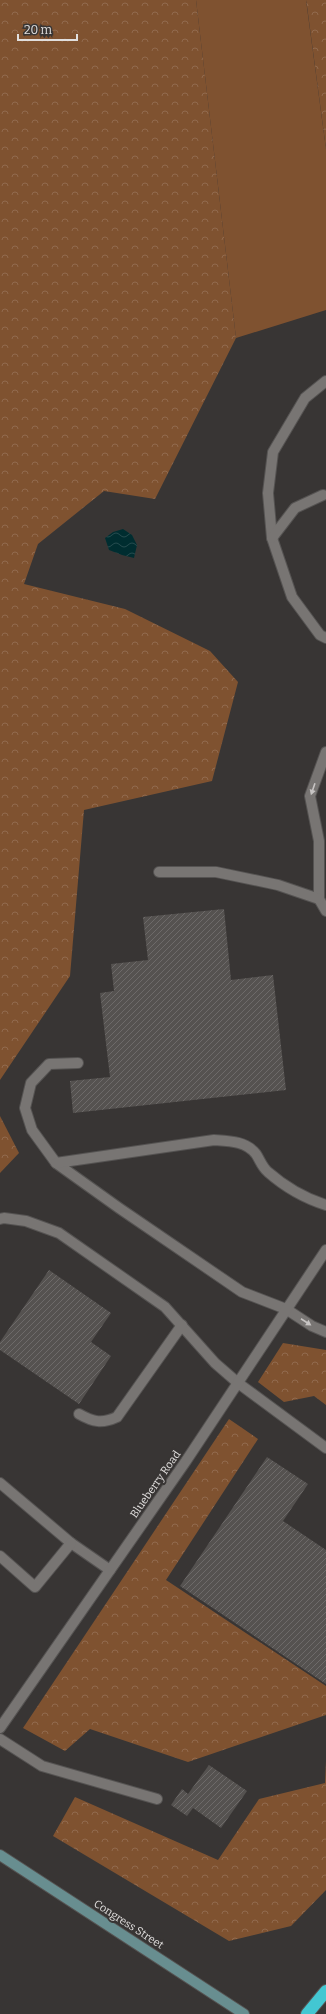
<svg xmlns="http://www.w3.org/2000/svg" width="326" height="2014" font-family="Bitter,serif">
	<style>
		.grass { fill: #7f5230 }
		.forest { fill: url(#forest-crowns) }
		.water { fill: url(#water-waves) }
		.building { fill: url(#building-hatch) }
		.lines { fill: none; stroke-linecap: round; stroke-linejoin: round }
		.service-casing { stroke: #555352; stroke-width: 12 }
		.minor-casing { stroke: #555352; stroke-width: 12 }
		.secondary-casing { stroke: #555352; stroke-width: 12 }
		.motorway-casing { stroke: #555352; stroke-width: 14 }
		.service { stroke: #787573; stroke-width: 10 }
		.minor { stroke: #787573; stroke-width: 10 }
		.secondary { stroke: #688e90; stroke-width: 10 }
		.motorway { stroke: #43c7d2; stroke-width: 12 }
		.oneway { fill: #c7c4c3 }
		.labels { text-anchor: middle; stroke-width: 4; stroke-linejoin: round; paint-order: stroke }
		.street-label { font-size: 11px; fill: #e1dfde; stroke: #383534 }
	</style>
	<defs>
		<pattern id="forest-crowns" width="20" height="18" patternUnits="userSpaceOnUse"><rect width="20" height="18" fill="#7f5230"/><path d="M2 6a3 3 0 1 1 6 0M12 15a3 3 0 1 1 6 0" fill="none" stroke="#916a4e"/></pattern>
		<pattern id="water-waves" width="16" height="10" patternUnits="userSpaceOnUse"><rect width="16" height="10" fill="#002d30"/><path d="M0 5q4-4 8 0t8 0" fill="none" stroke="#254b4e"/></pattern>
		<pattern id="building-hatch" width="6" height="6" patternUnits="userSpaceOnUse"><rect width="6" height="6" fill="#555250"/><path d="M-1 1l2-2M0 6l6-6M5 7l2-2" fill="none" stroke="#6d6a69"/></pattern>
	</defs>
	<rect width="100%" height="100%" fill="#383534"/>
	<!-- grass -->
	<polygon class="grass" points="196,0 306,0 326,149 326,310 236,338"/>
	<!-- forest -->
	<g class="forest">
		<polygon points="0,0 196,0 236,338 155,499 104,491 38,544 24,584 125,609 210,651 238,682 212,781 84,810 70,976 0,1080"/>
		<polygon points="306,0 326,0 326,149 307,6"/>
		<polygon points="0,1116 19,1153 0,1173"/>
		<polygon points="283,1343 326,1350 326,1405 314,1396 284,1402 258,1382"/>
		<polygon points="229,1419 258,1439 166,1580 326,1686 326,1715 188,1762 90,1729 65,1751 23,1728"/>
		<polygon points="326,1761 326,1890 291,1926 229,1941 53,1836 75,1797 218,1860 259,1799 325,1783"/>
	</g>
	<!-- water -->
	<polygon class="water" points="123,529 132,535 137,545 134,558 122,555 109,550 105,538 113,532"/>
	<!-- building -->
	<g class="building">
		<polygon points="224,909 231,980 273,975 286,1090 73,1113 70,1081 110,1077 100,993 114,991 111,964 148,960 143,917"/>
		<polygon points="49,1270 111,1313 91,1342 111,1356 79,1404 0,1350 0,1342"/>
		<polygon points="267,1457 308,1484 283,1521 326,1550 326,1684 180,1586"/>
		<polygon points="209,1765 247,1791 221,1828 193,1808 187,1816 171,1805 182,1789 188,1794"/>
	</g>
	<g class="lines">
		<defs>
			<g id="service">
				<polyline points="326,381 305,398 273,452 268,493 272,538 292,597 320,635 326,638"/>
				<polyline points="272,538 295,508 323,495"/>
				<polyline points="326,752 310,796 319,841 319,899 326,911"/>
				<polyline points="159,872 216,872 278,885 319,899"/>
				<polyline points="78,1063 49,1064 31,1083 25,1108 32,1130 56,1163 119,1208 242,1292 286,1309 312,1326 326,1332"/>
				<path d="M56,1163L214,1140C229,1141 246,1141 256,1154C260,1160 262,1167 268,1172C285,1187 304,1198 326,1205"/>
				<polyline points="0,1219 4,1218 26,1221 59,1233 165,1307 215,1363 238,1383 326,1448"/>
				<path d="M79,1414C93,1422 102,1424 117,1417L182,1325"/>
				<polyline points="0,1483 71,1543 110,1570"/>
				<polyline points="0,1556 35,1587 71,1543"/>
				<polyline points="0,1739 42,1766 157,1799"/>
			</g>
			<polyline id="minor" points="0,1728 186,1461 326,1250"/>
			<polyline id="secondary" points="0,1855 244,2014"/>
			<polyline id="motorway" points="307,2014 326,1991"/>
		</defs>
		<!-- service casing -->
		<use href="#service" class="service-casing"/>
		<!-- minor casing -->
		<use href="#minor" class="minor-casing"/>
		<!-- secondary casing -->
		<use href="#secondary" class="secondary-casing"/>
		<!-- motorway casing -->
		<use href="#motorway" class="motorway-casing"/>
		<!-- service -->
		<use href="#service" class="service"/>
		<!-- minor -->
		<use href="#minor" class="minor"/>
		<!-- secondary -->
		<use href="#secondary" class="secondary"/>
		<!-- motorway -->
		<use href="#motorway" class="motorway"/>
	</g>
	<!-- one-way arrows -->
	<defs><path id="oneway-solid" d="M-6-.8H1V-3.2L6.5 0L1 3.2V.8H-6Z"/></defs>
	<g class="oneway">
		<use href="#oneway-solid" transform="translate(313 789) rotate(109)"/>
		<use href="#oneway-solid" transform="translate(306 1322) rotate(33)"/>
	</g>
	<g class="labels">
		<!-- street labels -->
		<g class="street-label">
			<text transform="translate(155 1484) rotate(-55)" y="4">Blueberry Road</text>
			<text transform="translate(129 1924) rotate(33)" y="4">Congress Street</text>
		</g>
	</g>
	<!-- scale -->
	<path d="M18 34v6h59v-6" fill="none" stroke="#e1dfde" stroke-width="2"/>
	<text x="24" y="34" font-size="12" fill="#e1dfde" stroke="#383534" stroke-width="3" paint-order="stroke">20 m</text>
</svg>
